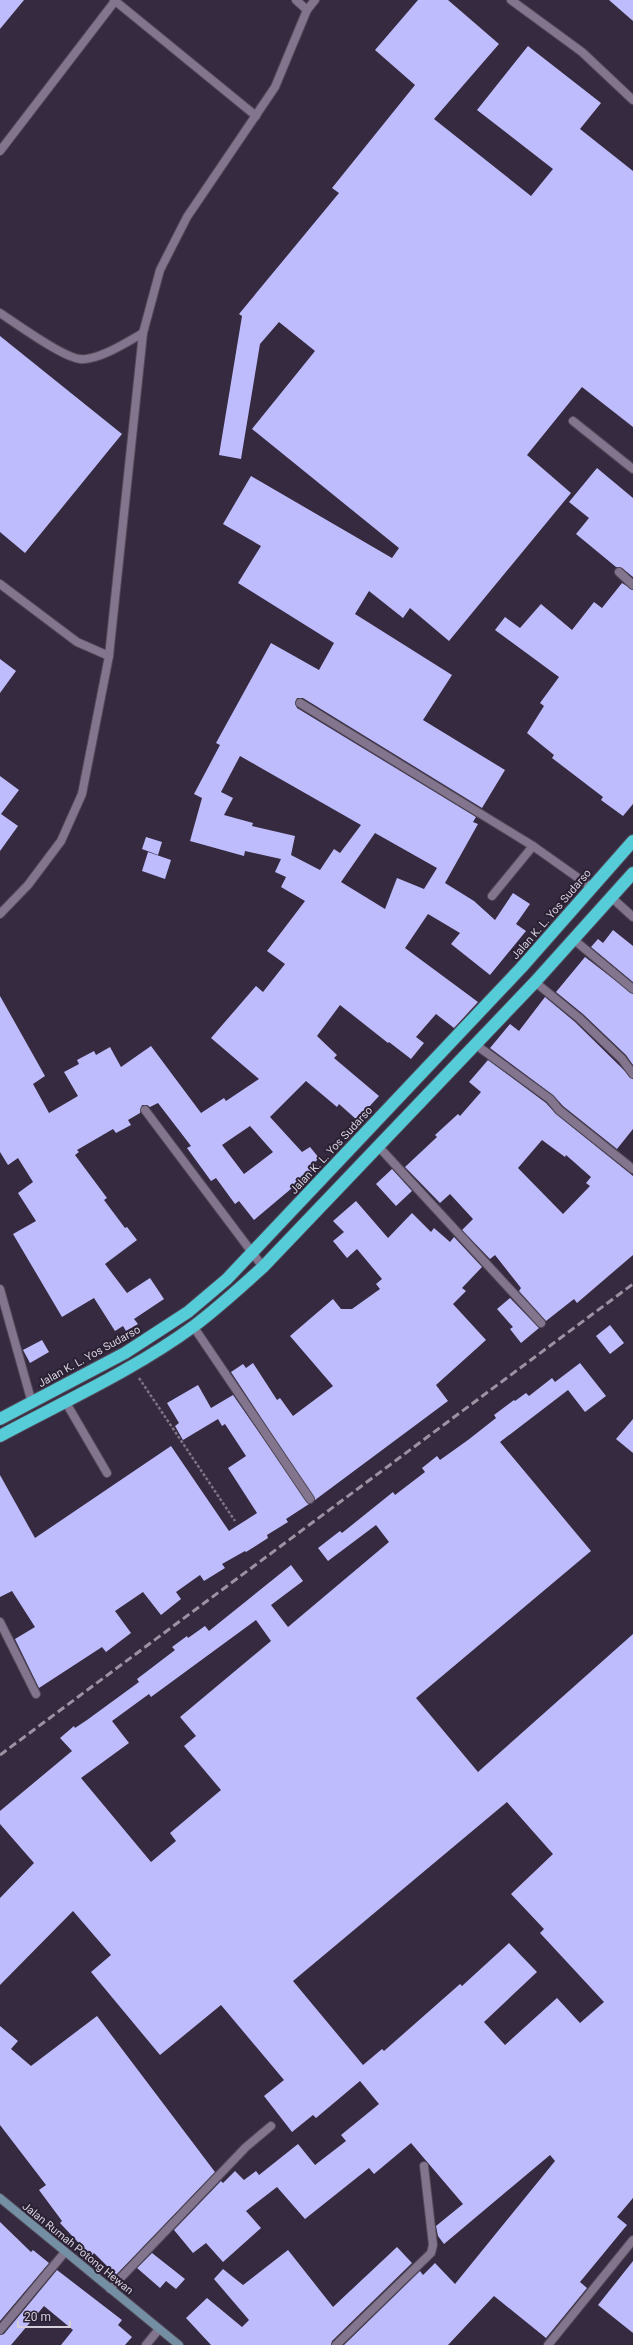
<svg xmlns="http://www.w3.org/2000/svg" width="633" height="2345" font-family="Roboto,sans-serif">
	<style>
		.building { fill: #bfbcfd; fill-rule: evenodd }
		.lines { fill: none; stroke-linecap: round; stroke-linejoin: round }
		.lane-casing { stroke: #514858; stroke-width: 10 }
		.street-casing { stroke: #514858; stroke-width: 10 }
		.secondary-casing { stroke: #514858; stroke-width: 10 }
		.highway-casing { stroke: #514858; stroke-width: 14 }
		.path { stroke: #7c7384; stroke-width: 2.5; stroke-dasharray: 3 2; stroke-linecap: butt }
		.lane { stroke: #82758d; stroke-width: 8 }
		.street { stroke: #82758d; stroke-width: 8 }
		.secondary { stroke: #748fa4; stroke-width: 8 }
		.highway { stroke: #55ccd8; stroke-width: 12 }
		.rail { stroke: #9b93a3; stroke-width: 3; stroke-dasharray: 8 4; stroke-linecap: butt }
		.labels { text-anchor: middle; stroke-width: 4; stroke-linejoin: round; paint-order: stroke }
		.street-label { font-size: 11px; fill: #d5cfdc; stroke: #2b2134 }
	</style>
	<rect width="100%" height="100%" fill="#352a3f"/>
	<!-- building -->
	<g class="building">
		<polygon points="0,0 24,0 0,29"/>
		<path d="M418,0H448L499,44L434,119L531,196L553,169L477,110L528,46L601,103L580,129L633,171V427L582,387L527,455L571,493L449,641L410,608L403,618L369,591L355,614L452,675L423,720L505,770L482,808L303,698H297L295,703L297,708L476,817L473,822L478,824L445,883L474,901L495,920L513,893L530,904L516,924L526,931L490,975L451,944L460,933L428,914L405,948L478,1002L454,1028L436,1014L416,1037L424,1043L411,1059L389,1042L388,1043L340,1005L317,1036L337,1055L334,1058L379,1096L357,1120L339,1104L337,1107L306,1081L270,1117L302,1152L310,1147L319,1158L314,1163L317,1167L254,1220L239,1201L235,1204L216,1178L211,1181L187,1148L191,1146L158,1103L150,1107L147,1105H142L140,1113L128,1120L131,1125L116,1133L113,1129L77,1150L79,1152L75,1155L107,1198L104,1200L125,1228L127,1227L137,1240L105,1264L127,1293L150,1278L164,1299L134,1319L138,1324L126,1331L123,1326L115,1331L94,1298L62,1317L13,1234L36,1221L18,1193L33,1182L18,1158L8,1165L0,1152V996L45,1076L33,1084L49,1113L78,1096L64,1072L79,1064L77,1060L94,1051L96,1055L110,1047L121,1067L151,1046L201,1113L224,1098L226,1101L259,1079L211,1038L256,986L263,992L285,964L267,951L305,901L281,887L286,877L275,872L281,859L245,851L244,856L190,841L202,798L194,794L220,745L216,743L271,643L319,670L334,643L238,583L261,546L223,524L251,476L392,558L399,548L252,429L315,351L279,322L260,344L241,459L219,455L242,316L239,314L339,193L332,188L415,85L375,50ZM240,756L361,825L340,853L334,849L320,870L291,855L295,836L252,826L253,823L224,815L233,798L221,792ZM375,833L437,868L424,889L397,878L385,909L341,882ZM250,1126L273,1152L244,1174L222,1145Z"/>
		<polygon points="609,0 633,0 633,21"/>
		<polygon points="0,336 122,434 25,553 0,532"/>
		<polygon points="597,468 633,498 633,577 622,568 616,567 576,534 589,518 569,502"/>
		<polygon points="622,583 633,590 633,804 623,816 601,800 603,797 552,758 554,755 527,733 544,706 540,703 559,677 495,630 505,617 520,628 541,604 572,630 594,602 602,608"/>
		<polygon points="0,659 16,671 0,693"/>
		<polygon points="0,776 19,790 1,814 18,826 0,851"/>
		<polygon points="146,837 162,842 158,855 142,849"/>
		<polygon points="148,852 171,860 165,879 142,871"/>
		<polygon points="613,930 633,946 633,982 591,947 598,939 603,943"/>
		<polygon points="585,957 633,994 633,1065 626,1055 583,1014 556,992"/>
		<polygon points="545,997 575,1022 633,1079 633,1129 617,1149 563,1106 553,1095 490,1048 510,1024 519,1031"/>
		<path d="M488,1060L546,1103L556,1114L633,1176V1255L577,1303L574,1299L546,1321L519,1291L521,1288L495,1255L490,1259L462,1230L473,1219L450,1194L440,1203L405,1167L437,1137L435,1135L458,1114L460,1116L481,1092L469,1082ZM542,1140L565,1157L566,1155L591,1177L586,1183L590,1186L563,1214L518,1168Z"/>
		<polygon points="392,1169 412,1191 396,1206 376,1184"/>
		<polygon points="356,1201 388,1238 412,1213 431,1232 434,1228 450,1242 454,1237 482,1267 462,1288 466,1291 453,1304 486,1340 436,1385 448,1401 315,1500 231,1372 243,1364 246,1368 253,1363 277,1400 280,1398 293,1416 333,1386 290,1336 333,1299 341,1309 352,1309 380,1289 376,1284 382,1279 357,1249 347,1258 333,1241 344,1232 333,1221"/>
		<polygon points="510,1298 539,1328 521,1343 510,1329 513,1327 497,1309"/>
		<polygon points="610,1325 624,1343 610,1354 596,1336"/>
		<polygon points="42,1340 49,1352 30,1363 23,1350"/>
		<path d="M580,1363L606,1396L585,1412L568,1390L500,1442L591,1551L416,1698L478,1772L633,1634V2198L617,2217L627,2225L580,2282L587,2288L546,2338L494,2296L448,2345H344L420,2271L423,2275L435,2263L455,2284L555,2161L550,2155L444,2244L438,2236L436,2226L463,2204L411,2143L374,2174L369,2168L305,2219L277,2187L246,2211L261,2228L223,2262L206,2243L193,2253L174,2230L221,2181L223,2183L235,2171L244,2180L256,2171L259,2175L298,2144L315,2165L346,2141L341,2135L379,2104L360,2081L316,2118L313,2115L292,2132L264,2096L284,2080L221,2005L160,2055L91,1972L111,1955L73,1911L0,1985V1898L34,1863L0,1824V1811L72,1751L60,1738L74,1726L75,1728L87,1720L139,1682L137,1679L175,1650L172,1647L187,1636L188,1638L205,1626L209,1631L291,1565L303,1581L271,1605L288,1627L389,1542L376,1525L328,1561L318,1548L340,1531L342,1533L393,1492L395,1495L425,1472L422,1468L437,1456L440,1460L468,1440L496,1418L494,1415L514,1400L515,1401L526,1393L529,1396L552,1378L555,1382ZM256,1620L271,1641L180,1717L196,1736L184,1746L221,1790L170,1833L176,1841L151,1862L81,1778L129,1743L112,1721L149,1694L151,1697ZM507,1802L553,1854L511,1894L544,1929L540,1933L604,2002L580,2023L557,1998L505,2045L484,2022L537,1972L509,1943L462,1986L460,1984L384,2051L382,2049L363,2065L293,1981Z"/>
		<polygon points="198,1385 211,1408 233,1395 309,1504 286,1519 288,1522 267,1535 268,1538 246,1552 245,1551 222,1564 225,1568 204,1581 200,1575 176,1592 181,1599 161,1615 143,1592 115,1611 131,1633 106,1652 102,1647 39,1688 15,1639 35,1627 12,1591 0,1597 0,1475 35,1538 171,1446 229,1531 257,1513 228,1468 246,1456 225,1424 222,1426 218,1419 183,1440 175,1426 179,1423 167,1403"/>
		<polygon points="633,1419 633,1453 616,1439"/>
		<polygon points="97,2016 215,2172 116,2275 94,2253 91,2256 60,2223 62,2221 39,2190 46,2185 0,2125 0,2026 18,2041 11,2049 31,2066"/>
		<polygon points="0,2222 31,2252 33,2250 49,2263 0,2321"/>
		<polygon points="397,2247 412,2263 332,2341 331,2345 211,2345 186,2318 207,2298 242,2327 249,2320 214,2279 223,2269 243,2285 288,2250 333,2307"/>
		<polygon points="152,2253 185,2279 176,2289 166,2281 160,2288 137,2268"/>
		<polygon points="633,2261 633,2333 598,2305"/>
		<polygon points="57,2270 122,2320 118,2325 132,2337 125,2345 61,2345 73,2330 44,2306 11,2345 0,2345 0,2335 4,2334"/>
	</g>
	<g class="lines">
		<defs>
			<g id="lane">
				<polyline points="114,0 256,116"/>
				<polyline points="296,0 307,10 315,0"/>
				<polyline points="511,0 582,52 633,100"/>
				<polyline points="0,151 115,1"/>
				<path d="M0,313C17,324 62,357 80,359C98,361 127,342 143,333"/>
				<polyline points="573,421 633,469"/>
				<polyline points="0,584 77,642 109,656"/>
				<polyline points="300,703 533,846"/>
				<polyline points="492,896 533,846 591,887"/>
				<polyline points="0,914 28,885 61,841 82,794 109,656 143,333 160,270 187,217 275,87 307,10"/>
				<polyline points="145,1110 263,1267"/>
				<polyline points="378,1146 541,1323"/>
				<polyline points="0,1289 32,1403"/>
				<polyline points="65,1401 107,1473"/>
				<polyline points="146,2345 159,2329"/>
				<polyline points="336,2345 431,2253 433,2245 424,2166"/>
				<polyline points="548,2345 633,2240"/>
			</g>
			<g id="street">
				<polyline points="619,572 633,585"/>
				<polyline points="611,897 633,917"/>
				<polyline points="573,939 633,989"/>
				<polyline points="535,982 579,1018 622,1059 633,1074"/>
				<polyline points="476,1045 550,1099 559,1110 633,1169"/>
				<polyline points="193,1326 310,1499"/>
				<polyline points="0,1622 36,1694"/>
				<polyline points="110,2289 246,2147 271,2126"/>
				<polyline points="0,2330 65,2252"/>
			</g>
			<polyline id="secondary" points="0,2198 179,2345"/>
			<g id="highway">
				<polyline points="0,1419 125,1353 188,1312 227,1279 521,968 633,841"/>
				<path d="M0,1436C65,1401 134,1370 194,1326C218,1308 241,1287 263,1267L535,982L633,873"/>
			</g>
		</defs>
		<!-- lane casing -->
		<use href="#lane" class="lane-casing"/>
		<!-- street casing -->
		<use href="#street" class="street-casing"/>
		<!-- secondary casing -->
		<use href="#secondary" class="secondary-casing"/>
		<!-- highway casing -->
		<use href="#highway" class="highway-casing"/>
		<!-- path -->
		<polyline class="path" points="139,1378 235,1521"/>
		<!-- lane -->
		<use href="#lane" class="lane"/>
		<!-- street -->
		<use href="#street" class="street"/>
		<!-- secondary -->
		<use href="#secondary" class="secondary"/>
		<!-- highway -->
		<use href="#highway" class="highway"/>
		<!-- rail -->
		<polyline class="rail" points="0,1755 633,1284"/>
	</g>
	<g class="labels">
		<!-- street labels -->
		<g class="street-label">
			<text transform="translate(551 914) rotate(-49)" y="4">Jalan K. L. Yos Sudarso</text>
			<text transform="translate(331 1150) rotate(-47)" y="4">Jalan K. L. Yos Sudarso</text>
			<text transform="translate(89 1356) rotate(-29)" y="4">Jalan K. L. Yos Sudarso</text>
			<text transform="translate(78 2248) rotate(39)" y="4">Jalan Rumah Potong Hewan</text>
		</g>
	</g>
	<!-- scale -->
	<path d="M18 2321v6h52v-6" fill="none" stroke="#d5cfdc" stroke-width="2"/>
	<text x="24" y="2321" font-size="12" fill="#d5cfdc" stroke="#2b2134" stroke-width="3" paint-order="stroke">20 m</text>
</svg>
